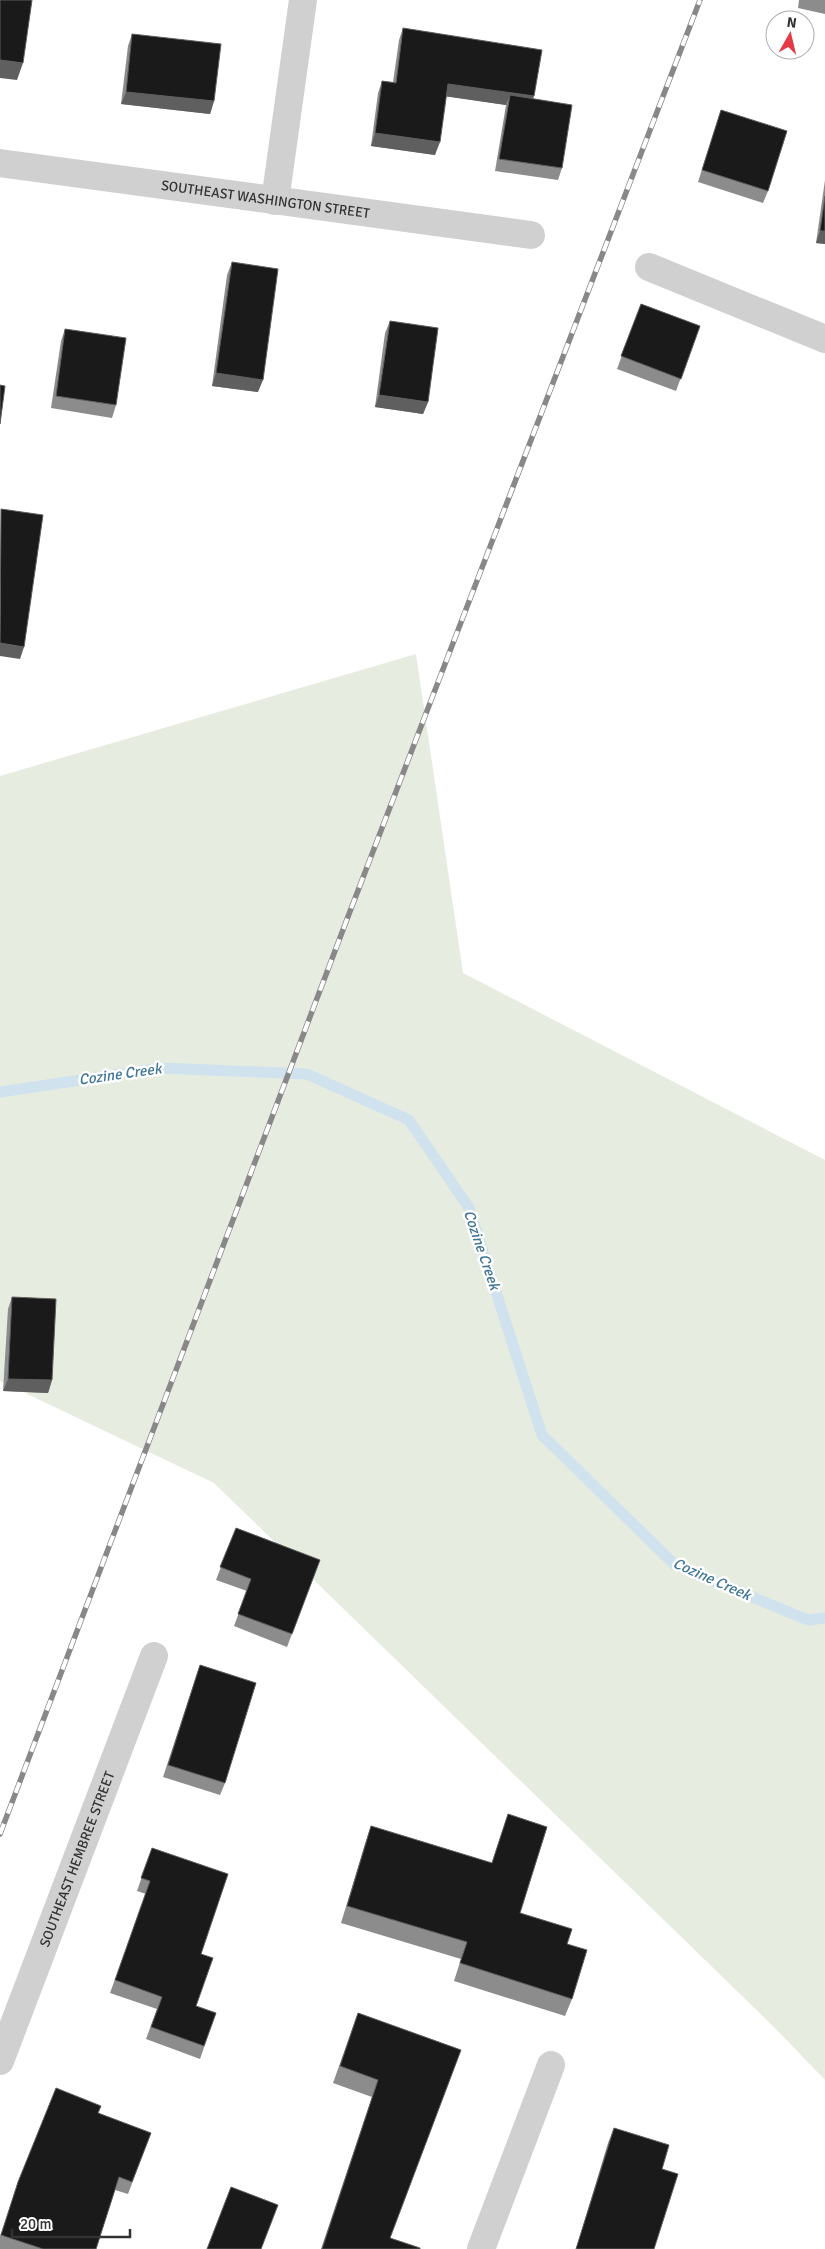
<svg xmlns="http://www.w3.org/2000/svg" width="825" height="2249" font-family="Signika,sans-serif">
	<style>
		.green { fill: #e6ecdf }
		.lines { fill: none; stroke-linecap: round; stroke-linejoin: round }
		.stream { stroke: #cfe2ee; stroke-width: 11 }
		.minor { stroke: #d0d0d0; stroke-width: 28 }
		.rail-casing { stroke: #888; stroke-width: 5.5 }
		.rail { stroke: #fff; stroke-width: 4; stroke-dasharray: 11; stroke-linecap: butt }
		.wall { fill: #8c8c8c }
		.shaded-wall { fill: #5f5f5f }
		.building { fill: #1a1a1a; stroke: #5f5f5f }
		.labels { text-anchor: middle; stroke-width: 5; stroke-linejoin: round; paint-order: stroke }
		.street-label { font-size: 14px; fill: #333; stroke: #fff }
		.water-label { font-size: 15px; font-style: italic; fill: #3f7597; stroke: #fff }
	</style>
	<rect width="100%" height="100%" fill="#fff"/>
	<!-- green -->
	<polygon class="green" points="416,654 463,973 825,1160 825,2080 776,2029 214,1483 0,1381 0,776"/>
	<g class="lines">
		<!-- stream -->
		<polyline class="stream" points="0,1092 161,1068 307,1074 409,1120 469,1208 542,1435 675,1565 808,1620 825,1618"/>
		<!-- minor -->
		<g class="minor">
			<path id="s1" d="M0,163L531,235"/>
			<polyline points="275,201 303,0"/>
			<polyline points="649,267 825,339"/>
			<path id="s2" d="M0,2061L154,1656"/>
			<polyline points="481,2249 551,2065"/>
		</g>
		<defs>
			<polyline id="rail" points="0,1834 349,914 700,0"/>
		</defs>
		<!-- rail casing -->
		<use href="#rail" class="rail-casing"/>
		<!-- rail -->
		<use href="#rail" class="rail"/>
	</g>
	<!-- wall -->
	<g class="wall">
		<polygon points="799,0 825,0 825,14 798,8"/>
		<polygon points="403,28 533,99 562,168 558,180 495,171 506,105 446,96 435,155 371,146 378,93 382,81 393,82 399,40"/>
		<polygon points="132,34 214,101 210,114 121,104 128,46"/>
		<polygon points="721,110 768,191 763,203 698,182"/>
		<polygon points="825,180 825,244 816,243"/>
		<polygon points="232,262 258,392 212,386 227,275"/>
		<polygon points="641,304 700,326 676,391 617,369"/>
		<polygon points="390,321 428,402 423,414 375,407 385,333"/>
		<polygon points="65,329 116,405 112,418 51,408 61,341"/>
		<polygon points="12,1297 52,1380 48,1393 3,1391 8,1309"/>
		<polygon points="236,1528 320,1560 287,1647 234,1626 247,1591 216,1580"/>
		<polygon points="200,1665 225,1783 220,1795 163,1777"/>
		<polygon points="508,1814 520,1913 572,1999 565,2016 454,1981 461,1959 341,1923 365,1844 371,1826 492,1863"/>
		<polygon points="152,1848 201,1954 196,2006 216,2013 200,2059 146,2039 157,2009 110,1993 146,1894 137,1891"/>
		<polygon points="358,2013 461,2050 390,2238 420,2249 321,2249 372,2097 333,2083"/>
		<polygon points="98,2113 151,2133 128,2194 115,2190 96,2249 0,2249 0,2236 14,2195"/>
		<polygon points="614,2128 662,2169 654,2249 576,2249 608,2143"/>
	</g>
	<!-- shaded-wall -->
	<g class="shaded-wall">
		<polygon points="0,60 23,63 17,80 0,78"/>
		<polygon points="448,84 534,96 530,108 510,95 506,105 443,96"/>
		<polygon points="126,92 214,101 210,114 121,104"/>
		<polygon points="375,133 440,142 435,155 371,146"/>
		<polygon points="820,231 825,231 825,244 816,243"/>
		<polygon points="216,373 263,380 258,392 212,386"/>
		<polygon points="379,395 428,402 423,414 375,407"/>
		<polygon points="0,643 24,647 20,659 0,656"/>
		<polygon points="8,1379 52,1380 48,1393 3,1391"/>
	</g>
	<!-- building -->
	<g class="building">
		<polygon points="0,0 32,0 23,63 0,60"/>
		<polygon points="403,28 542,50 534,96 448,84 440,142 375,133 382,81 396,83"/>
		<polygon points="132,34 221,44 214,101 126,92"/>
		<polygon points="510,95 572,105 562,168 499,159"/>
		<polygon points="721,110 787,131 768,191 702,170"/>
		<polygon points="825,196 825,231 820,231"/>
		<polygon points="232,262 278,269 263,380 216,373"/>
		<polygon points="641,304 700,326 681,379 621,356"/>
		<polygon points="390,321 438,328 428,402 379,395"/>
		<polygon points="65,329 126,338 116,405 56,396"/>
		<polygon points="0,385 5,386 0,424"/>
		<polygon points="1,509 43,515 24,647 0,643"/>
		<polygon points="12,1297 56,1299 52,1380 8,1379"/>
		<polygon points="236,1528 320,1560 292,1634 238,1614 251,1579 220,1567"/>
		<polygon points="200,1665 256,1683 225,1783 168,1765"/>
		<polygon points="508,1814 547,1827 520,1913 572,1929 567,1944 587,1950 572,1999 460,1963 467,1942 347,1906 371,1826 492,1863"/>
		<polygon points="152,1848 228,1874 201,1954 213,1958 196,2006 216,2013 204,2046 151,2027 162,1997 115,1980 150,1881 141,1878"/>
		<polygon points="358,2013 461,2050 390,2238 420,2248 420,2249 322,2249 378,2080 340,2066"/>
		<polygon points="56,2088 101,2106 98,2113 151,2133 132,2182 119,2177 96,2249 43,2249 1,2235 18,2182"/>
		<polygon points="614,2128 669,2145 662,2169 678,2174 654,2249 576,2249"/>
		<polygon points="231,2187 278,2205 261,2249 207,2249"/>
	</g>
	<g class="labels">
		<!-- street labels -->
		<g class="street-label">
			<text dy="5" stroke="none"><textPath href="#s1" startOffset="268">SOUTHEAST WASHINGTON STREET</textPath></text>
			<text dy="5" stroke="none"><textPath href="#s2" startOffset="216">SOUTHEAST HEMBREE STREET</textPath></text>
		</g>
		<!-- water labels -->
		<g class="water-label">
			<text transform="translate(120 1074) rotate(-8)" y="5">Cozine Creek</text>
			<text transform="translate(482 1250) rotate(71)" y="5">Cozine Creek</text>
			<text transform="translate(712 1579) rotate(24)" y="5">Cozine Creek</text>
		</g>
	</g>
	<!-- north arrow -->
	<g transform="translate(790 35) rotate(8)"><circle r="24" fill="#ffffff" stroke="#adadad"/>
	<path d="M0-4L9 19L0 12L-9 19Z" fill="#e63946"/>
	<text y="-8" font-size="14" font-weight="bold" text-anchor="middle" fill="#333333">N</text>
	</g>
	<!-- scale -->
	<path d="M12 2229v8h118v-8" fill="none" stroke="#333333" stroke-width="2.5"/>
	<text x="20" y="2229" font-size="15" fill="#333333" stroke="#ffffff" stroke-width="4" paint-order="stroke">20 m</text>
</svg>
